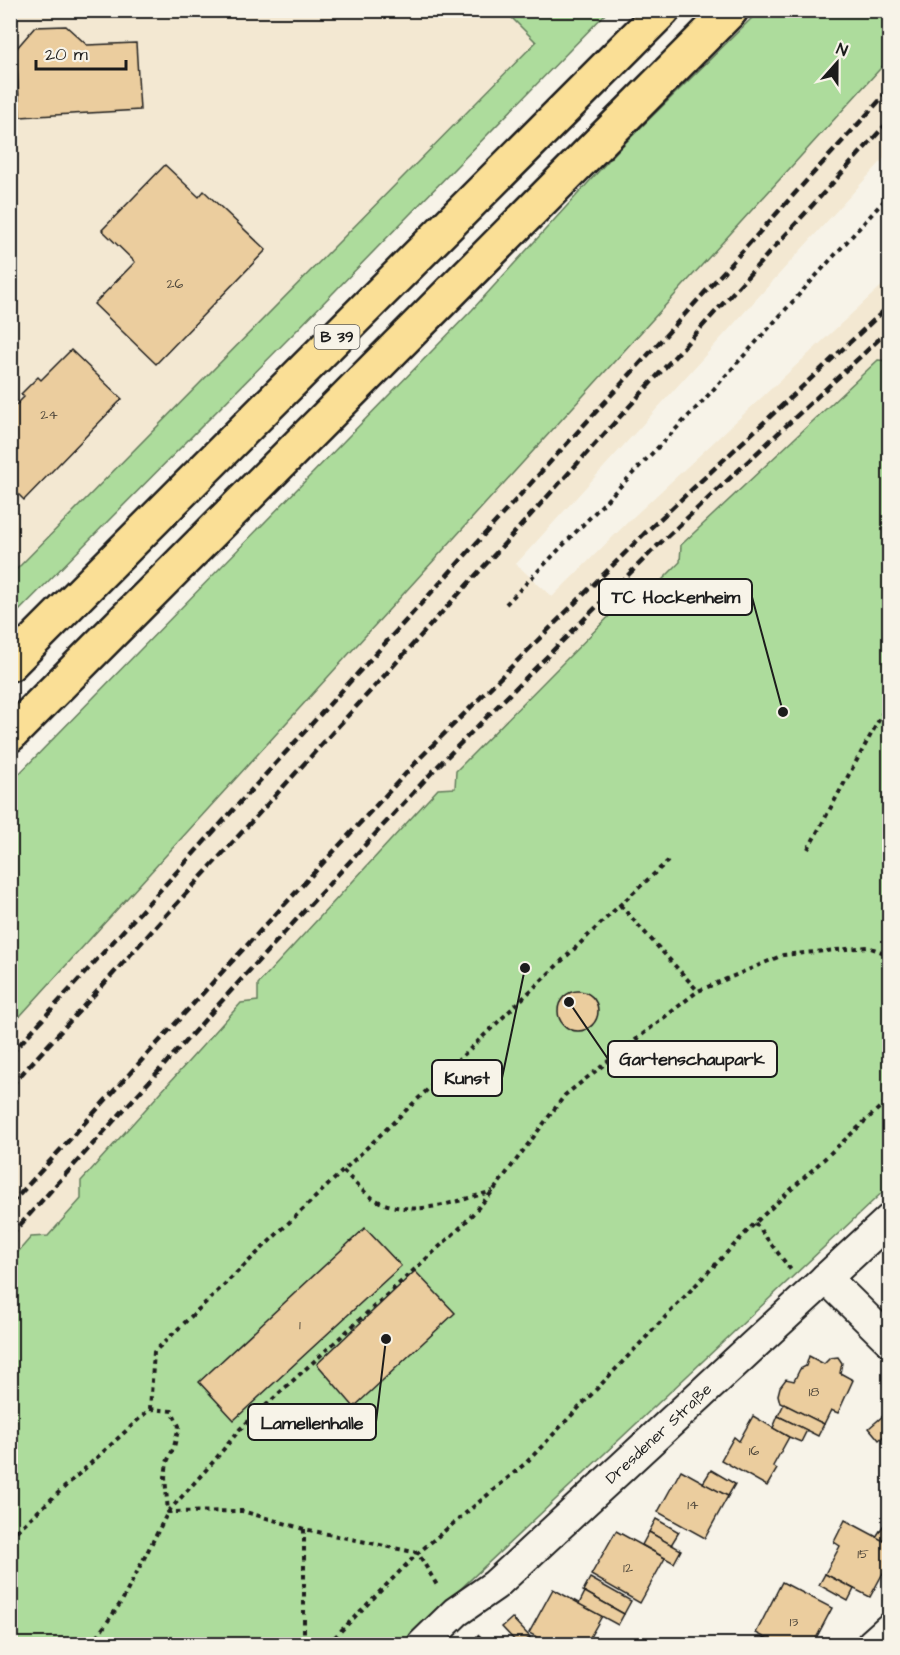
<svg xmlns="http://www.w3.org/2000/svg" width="900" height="1655" font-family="'Architects Daughter',sans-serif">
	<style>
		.built { fill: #f3e8d2 }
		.green { fill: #addc9c; stroke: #647c5c; stroke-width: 1.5 }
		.building { fill: #ebcd9e; stroke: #1c1c1c; stroke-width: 1.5 }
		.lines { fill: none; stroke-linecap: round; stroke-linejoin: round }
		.minor-casing { stroke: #1c1c1c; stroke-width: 34 }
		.highway-casing { stroke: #1c1c1c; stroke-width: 38 }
		.path { stroke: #1c1c1c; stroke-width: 4; stroke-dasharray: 4.5 4.5; stroke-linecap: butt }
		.minor { stroke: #f7f3e8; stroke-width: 30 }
		.highway { stroke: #fadf96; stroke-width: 33 }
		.rail { stroke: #1c1c1c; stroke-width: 4.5; stroke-dasharray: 9 4.5; stroke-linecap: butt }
		.labels { text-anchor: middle; stroke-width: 4.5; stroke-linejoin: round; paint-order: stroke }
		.number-label { font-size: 14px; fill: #50483c }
		.shield { fill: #f7f3e8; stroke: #5e5c59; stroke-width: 1.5 }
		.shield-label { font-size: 15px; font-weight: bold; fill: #1c1c1c }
		.street-label { font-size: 16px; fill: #1c1c1c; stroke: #f7f3e8 }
		.leader { fill: none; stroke: #1c1c1c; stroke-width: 2 }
		.callout-dot { fill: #1c1c1c; stroke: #f7f3e8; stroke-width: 2 }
		.callout { fill: #f7f3e8; stroke: #1c1c1c; stroke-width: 2 }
		.callout-label { font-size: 18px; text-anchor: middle; font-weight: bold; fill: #1c1c1c }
	</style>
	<rect width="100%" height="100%" fill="#f7f3e8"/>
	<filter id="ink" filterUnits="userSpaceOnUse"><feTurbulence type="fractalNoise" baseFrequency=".0167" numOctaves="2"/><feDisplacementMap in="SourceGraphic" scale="12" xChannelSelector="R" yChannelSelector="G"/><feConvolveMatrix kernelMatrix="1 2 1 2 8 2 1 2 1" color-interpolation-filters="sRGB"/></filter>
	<g filter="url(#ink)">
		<!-- built -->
		<g class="built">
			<polygon points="11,11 504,11 536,42 11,575"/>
			<polygon points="889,59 889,153 516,564 552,597 630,520 889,279 889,361 878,361 681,545 680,562 660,582 643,582 456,771 455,788 437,790 258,984 258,1001 241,1003 81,1181 82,1199 48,1236 31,1237 11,1260 11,1026"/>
		</g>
		<!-- green -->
		<g class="green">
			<polygon points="505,11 608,11 295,332 11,619 11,575 536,42"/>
			<polygon points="759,11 889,11 889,59 11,1026 11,782 472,310 618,150"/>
			<polygon points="878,360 889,361 889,1186 402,1644 11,1644 11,1260 31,1237 48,1236 81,1199 81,1181 241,1003 258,1001 258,984 438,789 455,788 456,771 643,582 660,582 680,562 681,545"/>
		</g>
		<!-- building -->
		<g class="building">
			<polygon points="66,26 87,45 136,43 140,110 20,117 16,49 35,27"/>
			<polygon points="165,165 199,197 204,191 266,250 156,364 94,304 135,262 102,230"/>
			<polygon points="71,350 122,399 24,500 10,486 10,411 24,397 21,394 38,377 41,380"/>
			<circle cx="578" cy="1011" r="20"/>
			<polygon points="365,1228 401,1266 234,1420 199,1382"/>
			<polygon points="415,1271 455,1313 354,1407 317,1364"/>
			<polygon points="809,1356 824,1364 830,1358 838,1357 842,1363 840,1373 853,1380 838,1413 831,1410 824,1424 780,1403 778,1395 780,1387 786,1379 794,1381 800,1369 806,1366"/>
			<polygon points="784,1404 824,1424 818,1436 778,1416"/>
			<polygon points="890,1410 890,1431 879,1440 869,1428"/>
			<polygon points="753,1416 789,1437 773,1466 777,1469 767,1486 721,1460 734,1437 739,1441"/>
			<polygon points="778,1416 807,1430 801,1442 789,1437 773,1428"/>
			<polygon points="681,1470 728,1496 705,1538 658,1512"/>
			<polygon points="711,1470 735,1484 728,1496 703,1483"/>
			<polygon points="656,1519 679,1532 671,1545 649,1532"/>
			<polygon points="845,1520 890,1544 890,1560 870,1597 825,1574 840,1546 834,1542"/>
			<polygon points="883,1526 890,1529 890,1544 876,1537"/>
			<polygon points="616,1531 665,1558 640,1603 591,1575"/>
			<polygon points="649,1532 681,1550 674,1563 642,1545"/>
			<polygon points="825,1574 854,1589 848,1601 819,1585"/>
			<polygon points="590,1578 631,1601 624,1614 583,1591"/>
			<polygon points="782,1582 832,1608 813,1644 777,1644 756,1633"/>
			<polygon points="553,1589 602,1616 586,1644 550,1644 529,1633"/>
			<polygon points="585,1592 624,1614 618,1625 579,1604"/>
			<polygon points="512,1618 530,1637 522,1644 518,1644 502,1627"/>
		</g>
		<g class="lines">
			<defs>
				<g id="minor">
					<polyline points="826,1278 890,1341"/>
					<polyline points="423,1644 456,1612 495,1585 890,1219"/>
					<polyline points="872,1644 890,1628"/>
				</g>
				<g id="highway">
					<polyline points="10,664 663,10"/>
					<polyline points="10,735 731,10"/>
				</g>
			</defs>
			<!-- minor casing -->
			<use href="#minor" class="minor-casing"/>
			<!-- highway casing -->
			<use href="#highway" class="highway-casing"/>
			<!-- path -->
			<g class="path">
				<polyline points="506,604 702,402 890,194"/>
				<polyline points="808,849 885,709 890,711"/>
				<polyline points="620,905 698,991"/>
				<path d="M343,1171C353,1180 363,1192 374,1199C411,1220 456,1201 493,1191"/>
				<polyline points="755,1223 791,1270"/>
				<polyline points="150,1409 172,1411 179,1426 174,1447 167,1462 165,1477 168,1512 242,1511 304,1529 418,1553 438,1587"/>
				<polyline points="304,1529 304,1644"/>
				<polyline points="10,1537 150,1409 154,1352 620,905 668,861"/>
				<polyline points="477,1635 487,1644"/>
				<polyline points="92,1644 122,1601 168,1512 214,1461 240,1429 462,1226 493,1191 565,1095 698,991 783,955 868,947 890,955"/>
				<polyline points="328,1644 418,1553 527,1462 755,1223 890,1098"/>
			</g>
			<!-- minor -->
			<use href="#minor" class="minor"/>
			<!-- highway -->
			<use href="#highway" class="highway"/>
			<!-- rail -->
			<g class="rail">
				<polyline points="10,1055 890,89"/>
				<polyline points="10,1087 890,120"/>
				<polyline points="10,1205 224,970 421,757 644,534 890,305"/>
				<polyline points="10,1236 238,983 435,769 656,547 890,329"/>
			</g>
		</g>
	</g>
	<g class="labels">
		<!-- number labels -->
		<g class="number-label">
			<text x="175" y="288">26</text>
			<text x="49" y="419">24</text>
			<text x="300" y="1329">1</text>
			<text x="814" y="1396">18</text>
			<text x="754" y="1455">16</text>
			<text x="693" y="1509">14</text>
			<text x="863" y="1558">15</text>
			<text x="628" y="1572">12</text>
			<text x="794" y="1626">13</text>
		</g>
		<!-- shield labels -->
		<rect class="shield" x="314.5" y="325" width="45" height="24" rx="4.5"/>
		<g class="shield-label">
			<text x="337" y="342">B 39</text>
		</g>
		<!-- street labels -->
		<g class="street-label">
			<text transform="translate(658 1433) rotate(-43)" y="6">Dresdener Straße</text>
		</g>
	</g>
	<!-- callouts -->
	<path class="leader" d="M783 712L752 597M569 1002L608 1059M525 968L502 1078M386 1339L376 1422"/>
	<g class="callout-dot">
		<circle cx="783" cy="712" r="6"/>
		<circle cx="569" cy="1002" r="6"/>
		<circle cx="525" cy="968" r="6"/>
		<circle cx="386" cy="1339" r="6"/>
	</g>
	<g class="callout">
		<rect x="599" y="579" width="153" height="36" rx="6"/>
		<rect x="608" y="1041" width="169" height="36" rx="6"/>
		<rect x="432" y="1060" width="70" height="36" rx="6"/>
		<rect x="248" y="1404" width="128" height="36" rx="6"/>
	</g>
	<g class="callout-label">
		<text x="676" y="603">TC Hockenheim</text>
		<text x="692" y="1065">Gartenschaupark</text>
		<text x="467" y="1084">Kunst</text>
		<text x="312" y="1429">Lamellenhalle</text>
	</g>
	<!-- margin -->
	<rect width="900" height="1655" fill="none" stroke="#f7f3e8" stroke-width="36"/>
	<rect x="18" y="18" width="864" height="1619" fill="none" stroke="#1c1c1c" stroke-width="2" filter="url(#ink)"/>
	<!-- north arrow -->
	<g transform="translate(837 63) rotate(21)" stroke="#f7f3e8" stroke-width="4.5" paint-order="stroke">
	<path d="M0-4.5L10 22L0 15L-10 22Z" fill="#1c1c1c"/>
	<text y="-9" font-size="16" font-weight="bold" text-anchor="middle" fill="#1c1c1c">N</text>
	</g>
	<!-- scale -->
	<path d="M36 60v9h90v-9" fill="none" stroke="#1c1c1c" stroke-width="3"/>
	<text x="45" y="60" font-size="18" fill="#1c1c1c" stroke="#f7f3e8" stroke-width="4.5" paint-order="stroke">20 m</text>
</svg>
